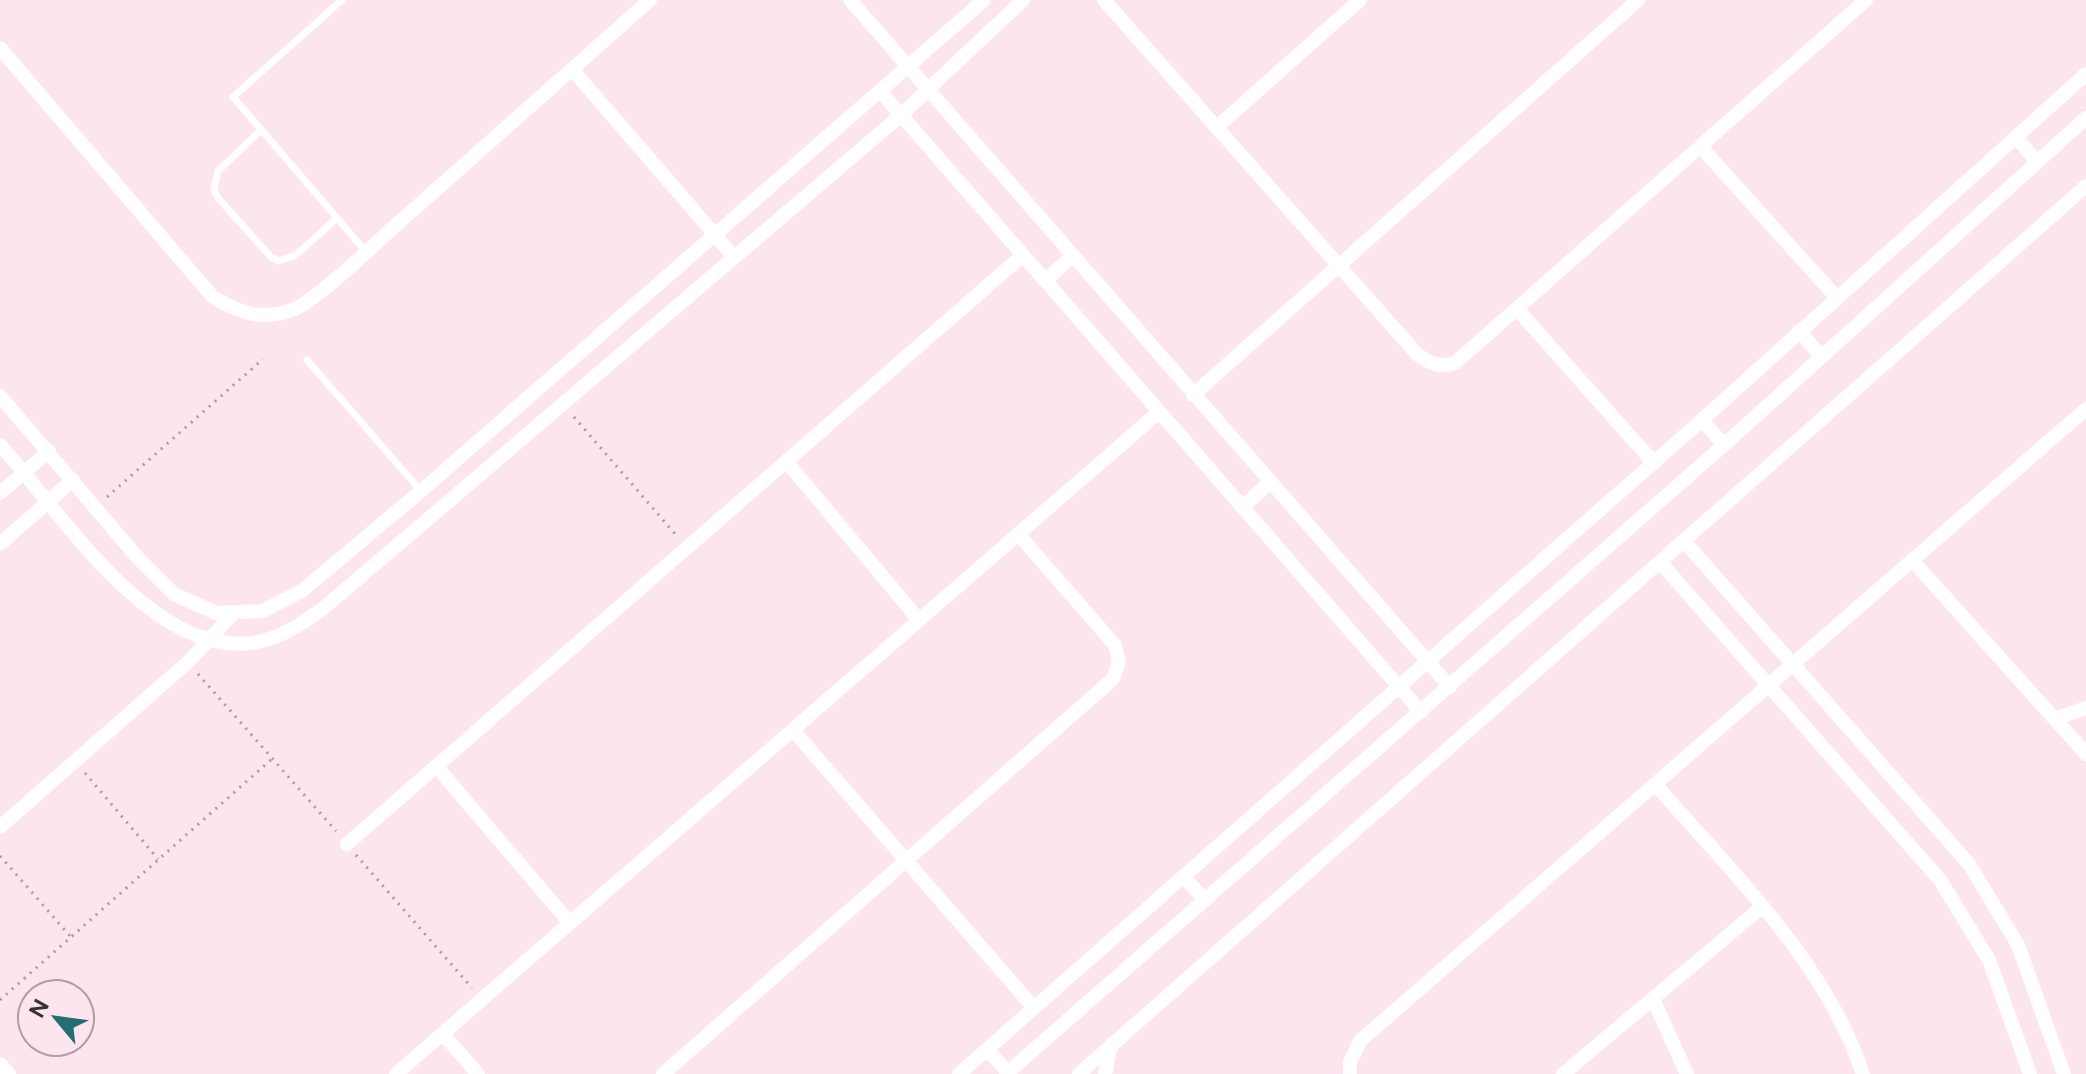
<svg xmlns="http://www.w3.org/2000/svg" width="2086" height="1074" font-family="Figtree,sans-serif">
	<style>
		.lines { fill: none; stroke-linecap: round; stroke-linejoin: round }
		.path { stroke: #ab9aa1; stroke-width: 3; stroke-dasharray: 2 6; stroke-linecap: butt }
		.lane { stroke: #fff; stroke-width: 7 }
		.street { stroke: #fff; stroke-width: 14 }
	</style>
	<rect width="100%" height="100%" fill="#fce5ef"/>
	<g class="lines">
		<!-- path -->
		<g class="path">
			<polyline points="574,417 676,535"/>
			<polyline points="107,497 263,359"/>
			<polyline points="198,674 336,831"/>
			<polyline points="85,773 158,859"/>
			<polyline points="356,855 472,988"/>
			<polyline points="0,856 71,937"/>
			<polyline points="0,1000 273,758"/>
		</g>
		<!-- lane -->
		<g class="lane">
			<polyline points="342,0 233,97 366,252"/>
			<polyline points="260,131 218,171 214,190 218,198 271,257 279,261 296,255 337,218"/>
			<polyline points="307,360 421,491"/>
		</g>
		<!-- street -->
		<g class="street">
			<polyline points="850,0 1450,687"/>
			<path d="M1104,0L1417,354C1430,364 1440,368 1455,363L1866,0"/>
			<path d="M0,48L212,296C238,313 262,321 292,310C314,303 375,244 395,226C480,151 565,75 650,0"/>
			<polyline points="572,69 734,257"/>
			<polyline points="881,92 1421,712"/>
			<polyline points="1217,127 1360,0"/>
			<polyline points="2016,137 2037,162"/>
			<polyline points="1701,147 1837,298"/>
			<polyline points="1045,281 1072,256"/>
			<polyline points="1517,309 1653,462"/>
			<polyline points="1799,331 1822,357"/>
			<polyline points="1193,395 1638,0"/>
			<polyline points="0,396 137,557 174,594 216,613 263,611 303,590 421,491 984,0"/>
			<polyline points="1702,420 1724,445"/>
			<path d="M0,445C63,513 162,677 272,638C292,631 308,619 325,607L901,115L1023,0"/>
			<polyline points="786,461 919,620"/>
			<polyline points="0,493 49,451"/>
			<polyline points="1243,507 1270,482"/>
			<polyline points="1684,541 1969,864 2018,945 2064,1074"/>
			<polyline points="0,544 73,480"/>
			<polyline points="1912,560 2086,754"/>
			<polyline points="1660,562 1940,880 1989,960 2030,1074"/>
			<polyline points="2057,718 2086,708"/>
			<polyline points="793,730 1034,1008"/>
			<polyline points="436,766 570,923"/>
			<path d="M1655,784C1733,874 1824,959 1863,1074"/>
			<polyline points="0,827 188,662 232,615"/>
			<polyline points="347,844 1023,255"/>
			<polyline points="1184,877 1205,900"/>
			<polyline points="1653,999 1687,1074"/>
			<polyline points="443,1034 478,1074"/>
			<polyline points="987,1050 1008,1072"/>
			<polyline points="0,1064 9,1074"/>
			<polyline points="396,1074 1159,412"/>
			<polyline points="663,1074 1113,679 1119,662 1115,645 1018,534"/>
			<polyline points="959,1074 1702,420 2086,74"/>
			<polyline points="1006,1074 1724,445 2086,118"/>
			<polyline points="1079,1074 2086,186"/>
			<polyline points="1105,1074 1111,1045"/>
			<polyline points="1350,1074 1350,1062 1360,1041 2086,409"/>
			<polyline points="1563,1074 1762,907"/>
		</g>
	</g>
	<!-- north arrow -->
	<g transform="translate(56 1018) rotate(299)"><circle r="38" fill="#fce5ef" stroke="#ae9da5" stroke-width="2"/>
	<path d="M0-6L14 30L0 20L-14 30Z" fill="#226e72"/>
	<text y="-12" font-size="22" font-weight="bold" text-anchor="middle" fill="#3a3135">N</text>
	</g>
</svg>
